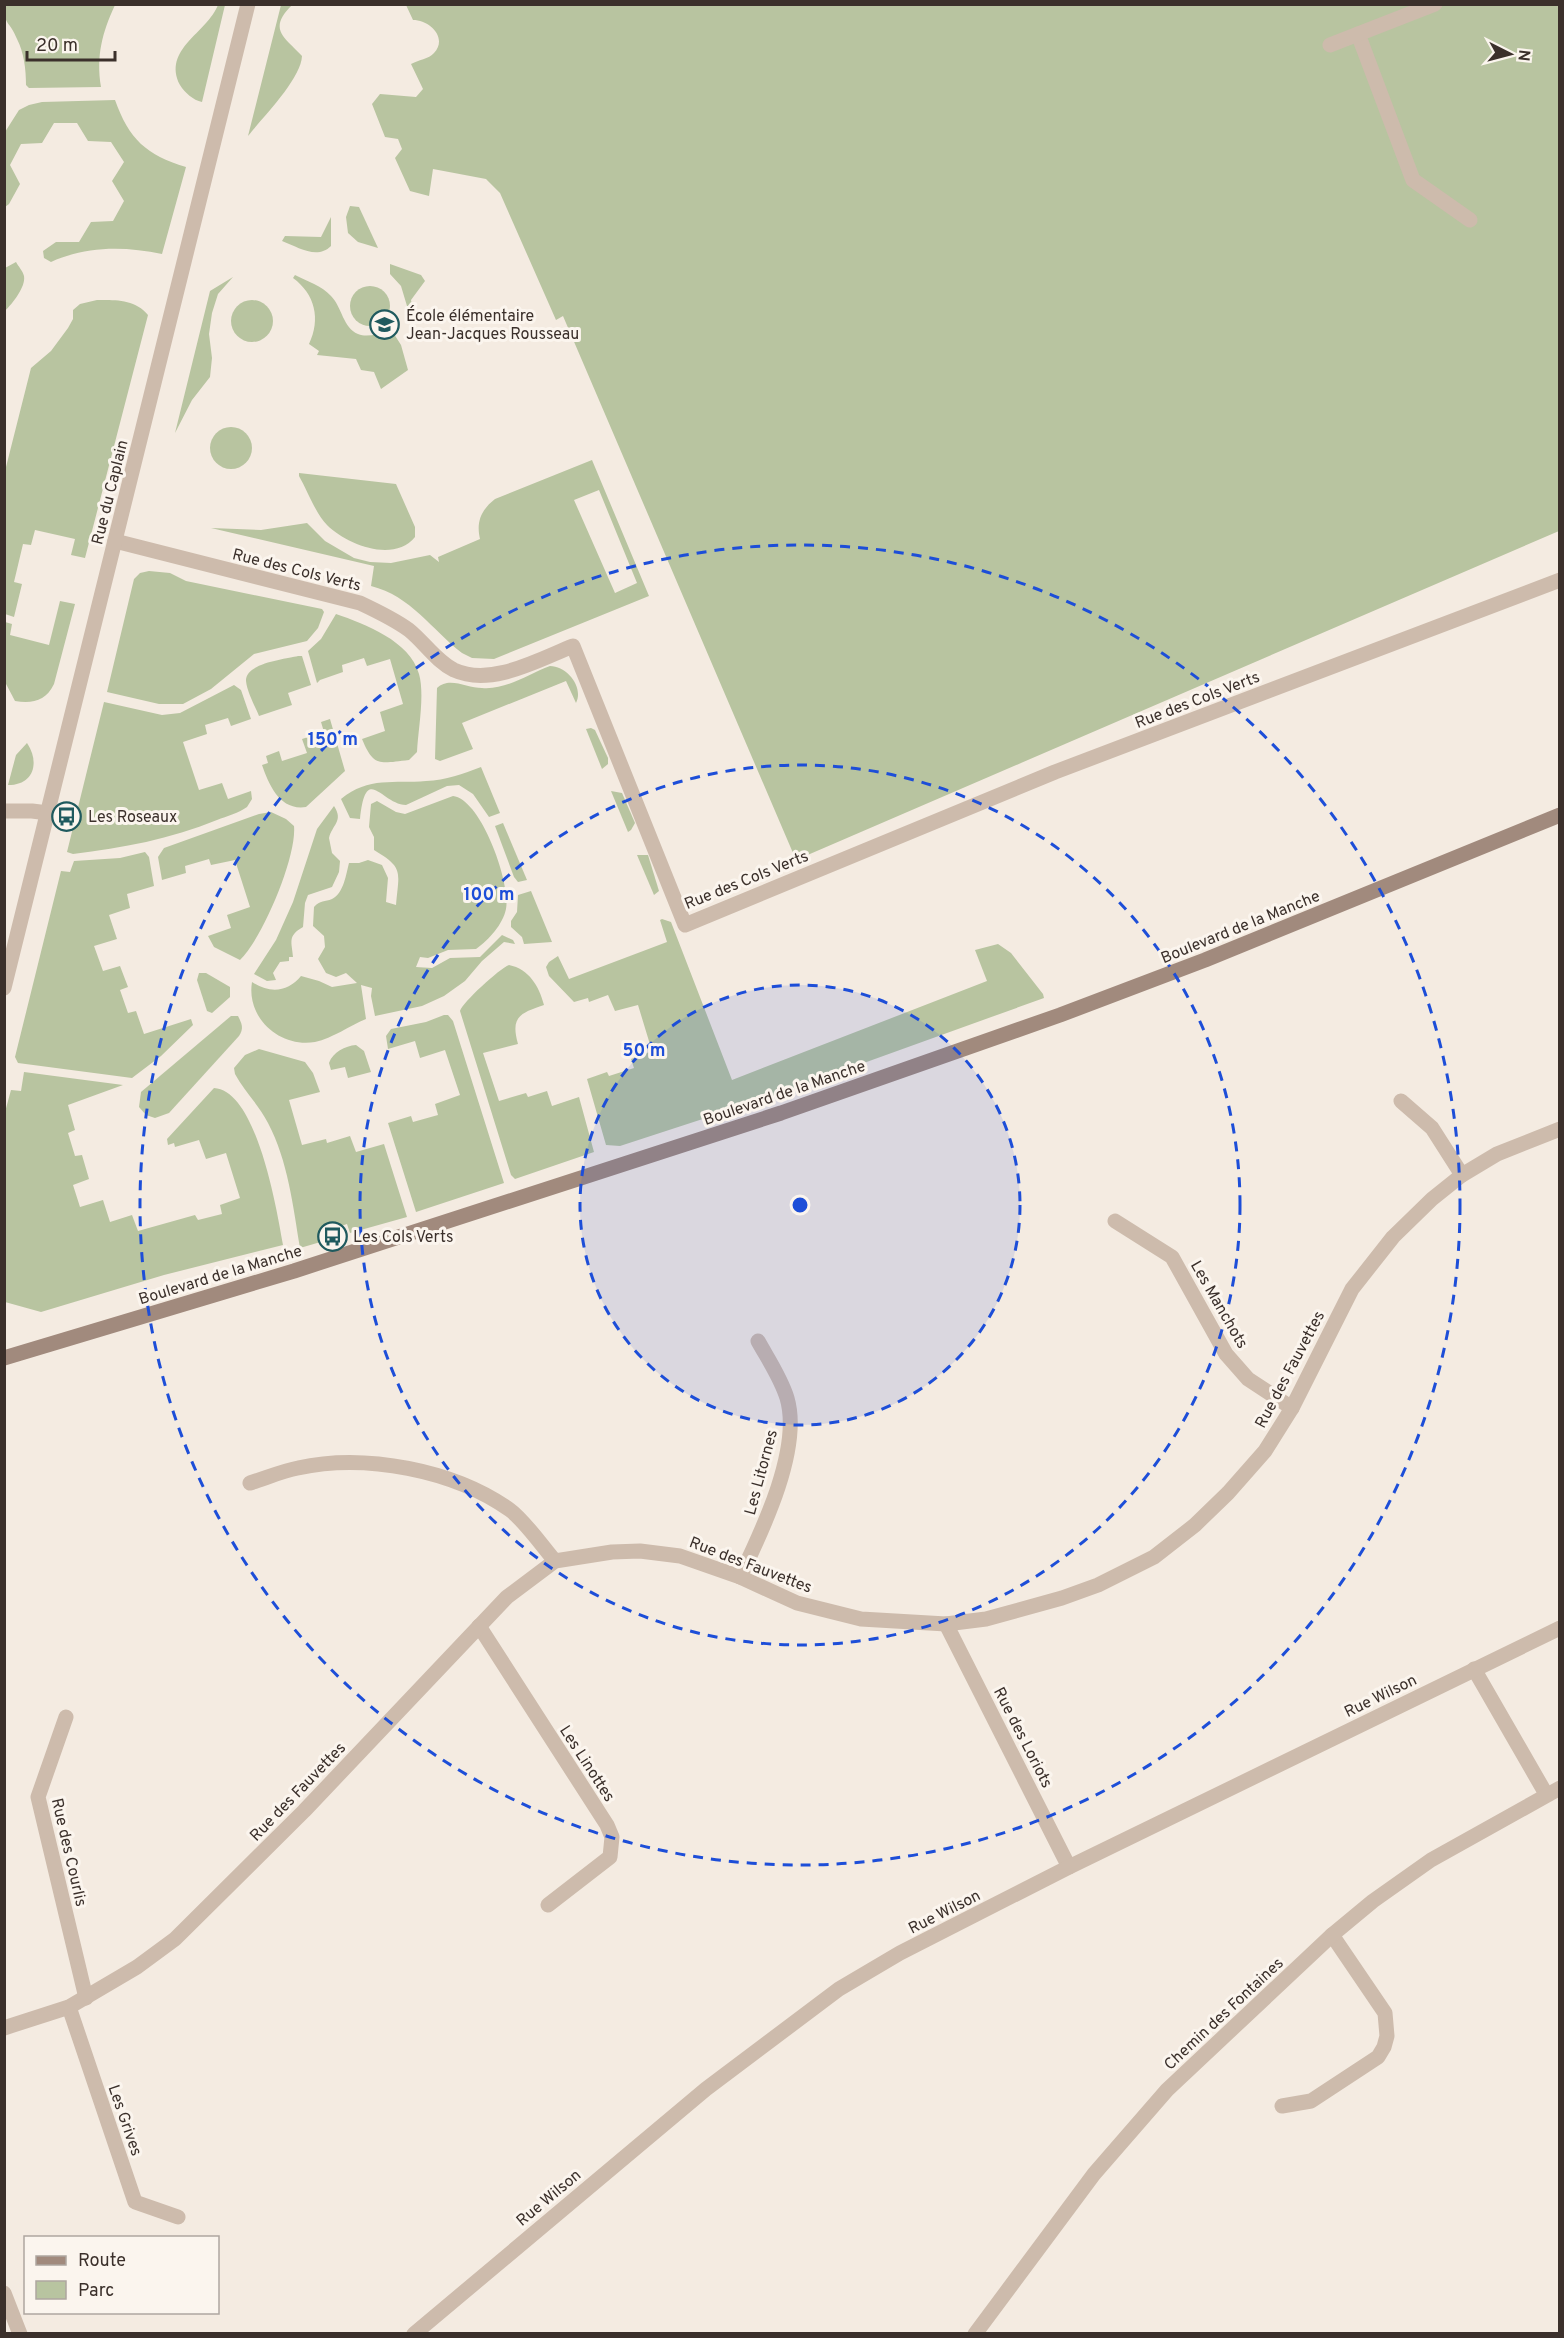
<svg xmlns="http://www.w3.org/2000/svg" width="1564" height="2338" font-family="Overpass,sans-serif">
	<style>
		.green { fill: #b8c4a0; fill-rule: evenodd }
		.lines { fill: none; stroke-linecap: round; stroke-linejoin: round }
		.lane { stroke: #cdbbac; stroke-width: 15 }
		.street { stroke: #cdbbac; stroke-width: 15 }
		.secondary { stroke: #a18a7d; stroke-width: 15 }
		.ring { fill: none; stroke: #1d4ed8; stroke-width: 3; stroke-dasharray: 10 8 }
		.labels { text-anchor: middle; stroke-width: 6; stroke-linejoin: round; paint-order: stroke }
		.poi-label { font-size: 16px; fill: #3b302b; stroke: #fbf5ee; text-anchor: start }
		.street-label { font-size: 16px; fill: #3b302b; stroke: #fbf5ee }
		.centre { fill: #1d4ed8; stroke: #fbf5ee; stroke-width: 3 }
		.ring-label { font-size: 18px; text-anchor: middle; font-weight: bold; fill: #1d4ed8; stroke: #fbf5ee; stroke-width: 6; stroke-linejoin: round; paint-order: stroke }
	</style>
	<rect width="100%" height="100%" fill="#f4ebe1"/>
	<!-- green -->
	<g class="green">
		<path d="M4,5H115C102,33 96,56 101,87L29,88L26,85C26,69 24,53 17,39C10,21 4,26 4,5Z"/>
		<path d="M218,5H225L202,102C193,100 185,93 180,85C162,49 207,33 218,5Z"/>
		<path d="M281,5H292C267,30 285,37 302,56C301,79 263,117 248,136Z"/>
		<path d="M406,5H1559V531L796,860L563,316L556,320L500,193L486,179L433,169L429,196L410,191L395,158L402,149L398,139L385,137L372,104L380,94L416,97L423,89L411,64C418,60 429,59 434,53C448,38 430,20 413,20Z"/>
		<path d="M115,100C129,139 146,155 186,167L162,254C124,246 86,246 51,262L44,258L43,251L56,242H79L91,222L113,221L124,201L112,181L124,162L111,142L88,141L77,123H54L42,143L21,144L10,165L20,184L9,204L5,207V132L19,110L29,105L42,102Z"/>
		<polygon points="350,206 359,207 378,248 358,242 348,233 346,217"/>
		<path d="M331,217V246C317,260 298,247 282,241L285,236L321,237Z"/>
		<path d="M16,262C18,266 23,271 24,276C26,287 12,304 5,311V268Z"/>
		<polygon points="390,264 421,275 425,281 411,300 413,310 407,306 401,286 390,274"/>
		<path d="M295,275C307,281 322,286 331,296C342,307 343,328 358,334C370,339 382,330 394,334L401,345L408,370L381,389L374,372L361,370L356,359L317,355L319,351L309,344C321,319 315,294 293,278Z"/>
		<polygon points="233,277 218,294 212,313 209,334 212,358 210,377 192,400 175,433 210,291"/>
		<circle cx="370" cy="306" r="20"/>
		<path d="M97,300C115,300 135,299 148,315L85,558L71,555L75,539L35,530L31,545L23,544L14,582L22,584L14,617L5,614V471L31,368L51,351L68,328L73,319V310L80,304Z"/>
		<circle cx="252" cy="321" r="21"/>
		<circle cx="231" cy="448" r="21"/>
		<path d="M592,460L649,596L494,659L472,658L462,653C431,629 411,596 371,586L374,566L211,528L261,530L307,523L325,541L354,558L370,562L391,563L430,555L439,562L438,557L480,539C476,522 481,510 495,499ZM599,490L637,583L615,593L574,500Z"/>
		<path d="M299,473L396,484L415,527V537C394,563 347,545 327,525C316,514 307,490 299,476Z"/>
		<polygon points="149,571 170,573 186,581 322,609 324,612 318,628 307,641 254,654 211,689 183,704 159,704 107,692 134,579 140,573"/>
		<path d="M60,601L75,604L54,684C46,701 32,704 15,701L5,682V622L12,624L10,635L49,645Z"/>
		<path d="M336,614C365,624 410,641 419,674C425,695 418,730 417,752L409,760C380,763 374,768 362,739L385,731L380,712L403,704L390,659L367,666L364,658L342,665L343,672L320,680L317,683L308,651L321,639Z"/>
		<path d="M298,656H302L311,685L288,693L292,705L259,716C255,706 247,692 246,681C245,663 286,659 298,656Z"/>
		<path d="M550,666C567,666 584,687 576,703L566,681L462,723L473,749L440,761L435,759L437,688C449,676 467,688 482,688C507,690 528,674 550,666Z"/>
		<path d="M234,685L241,690L251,719L231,726L228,718L205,725L207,734L183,742L199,790L222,783L228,799L251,791L252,799L247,807C239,813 227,816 217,820C170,839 123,848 73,854L67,852L104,702L162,715L180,713Z"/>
		<path d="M330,719L345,771L306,807C280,811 269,785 262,765L268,763L266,756L279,751L282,761L307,753L302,739L324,732L321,722Z"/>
		<polygon points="591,728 595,730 608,758 608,764 602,769 586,729"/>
		<path d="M27,743C40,762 34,785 8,785L16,755Z"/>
		<path d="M481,767L500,813L489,817L473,794L459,785L447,786L406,805C381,804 366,762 360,819L350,818L341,799C369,776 394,784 426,781C446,780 463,774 481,767Z"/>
		<polygon points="611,791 622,793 635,823 631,830 628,832"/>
		<path d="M453,796C481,799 511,883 506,909C503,924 489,940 476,949L448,950L428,958L420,957L416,967L432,968L450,958L480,957L502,935L513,940L515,944L504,942L482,961L465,981L444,996L422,1006L375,1016L371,996L372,988L361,985L366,1019C349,1026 333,1038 315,1042C280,1048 246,1018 252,982C270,994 288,992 301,976L319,981L332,987L357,983L346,973L336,977L326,973L318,959L325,947L324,936L313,926L314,907C320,900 325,902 332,899C344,893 346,874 349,863H359L368,860L382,865L388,878L386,902L396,905C399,871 404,868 374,850V837L369,827L371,804L377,801L396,812L405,814Z"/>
		<path d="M334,806C344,821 332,825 329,838L332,853L340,861L339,872L332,887L308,895L305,903L303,927C287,936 292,942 293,957H289V961L280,962L273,973L276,980L267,981L254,974L276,940L293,902L317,829Z"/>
		<path d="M271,812L286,819L294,826C297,857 262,939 240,960L214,947L208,936L231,928L227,915L250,907L235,860L211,865L209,859L185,866L186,873L162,880L158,857L164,848L259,814Z"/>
		<polygon points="503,823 527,880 518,882 514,877 495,826"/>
		<polygon points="145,852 149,857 154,886 127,894 130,908 109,915 117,939 94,946 103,971 120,966 128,987 120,990 128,1013 136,1011 144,1034 191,1019 193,1025 161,1056 132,1078 18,1063 15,1057 61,871 70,872 74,861 120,858"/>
		<polygon points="637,855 648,855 659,891 654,895"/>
		<polygon points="531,891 552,942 524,944 522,937 511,927 511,921 517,912 518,895"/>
		<polygon points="662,919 671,922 732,1080 987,981 975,950 998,944 1011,953 1043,994 1044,998 764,1099 620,1146 606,1145 587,1079 607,1072 609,1076 634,1068 631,1059 652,1051 638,1005 615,1011 608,995 589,1002 588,998 574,1002 549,976 546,967 549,962 558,956 569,979 667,942 660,920"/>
		<path d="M509,965C529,969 539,986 544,1005C521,1013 510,1016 518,1044L483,1053L499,1101L526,1093L528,1097L547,1091L552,1106L579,1097L594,1152L515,1179L511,1175L460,1011C463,1002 499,969 509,965Z"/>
		<polygon points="199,973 206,973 230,987 230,997 212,1013 207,1011 197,980"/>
		<polygon points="444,1015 448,1015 453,1021 504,1183 416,1212 388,1123 411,1116 413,1122 438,1115 435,1104 460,1095 445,1050 420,1058 415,1041 388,1049 386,1036 391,1029 426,1022"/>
		<path d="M231,1016H238C242,1024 244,1028 239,1036L169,1113L155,1118L146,1115L139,1107L141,1092Z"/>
		<path d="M356,1045L364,1051L371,1072L348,1078L345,1067L331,1070L329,1063C333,1052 345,1046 356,1045Z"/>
		<path d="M259,1049L305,1062L313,1073L320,1092L289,1100L302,1145L326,1139L327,1143L350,1136L356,1152L384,1144L407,1217L350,1233L347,1224L323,1232L324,1241L300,1248C293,1206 288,1161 268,1123C259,1105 244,1091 235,1074L234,1068L245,1055Z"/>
		<path d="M24,1072L123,1085L68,1105L75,1130L68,1133L75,1156L82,1155L89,1179L73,1185L80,1207L103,1200L110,1222L132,1215L138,1231L195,1215L198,1220L222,1214L220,1205L240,1198L226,1153L206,1159L199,1140L175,1147L174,1143L168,1145L167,1139L214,1088C257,1090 277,1211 283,1245L164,1275L41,1312L5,1302V1112L11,1090L21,1091Z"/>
	</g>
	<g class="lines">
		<!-- lane -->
		<g class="lane">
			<polyline points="1358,34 1413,180 1470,220"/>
			<polyline points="1330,45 1435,4"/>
		</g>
		<!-- street -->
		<g class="street">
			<path d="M115,541L360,603C377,611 394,619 409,630C424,642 436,661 454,670C491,687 538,660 573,646L685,925L1055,772L1560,580"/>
			<polyline points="4,811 32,811 48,813"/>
			<polyline points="4,988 248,4"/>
			<polyline points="1401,1101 1432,1128 1462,1175"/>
			<polyline points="1115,1221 1172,1257 1226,1354 1248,1379 1292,1408"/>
			<path d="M250,1483C266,1478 282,1471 298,1468C365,1453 454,1470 510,1510C524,1520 543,1547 555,1561"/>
			<path d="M740,1577C762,1531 802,1449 787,1398C781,1378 768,1359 758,1341"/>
			<polyline points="946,1624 1069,1867"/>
			<polyline points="479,1626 607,1825 612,1837 610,1857 548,1905"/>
			<polyline points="1474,1669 1546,1794"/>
			<polyline points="66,1717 38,1797 86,1998"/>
			<polyline points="69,2007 135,2202 178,2217"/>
			<polyline points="4,2028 69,2007 137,1967 175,1939 304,1811 507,1597 555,1561 612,1552 640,1551 680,1556 740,1577 797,1603 861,1619 946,1624 986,1619 1062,1598 1098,1585 1154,1557 1195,1525 1228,1493 1265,1451 1292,1408 1352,1289 1393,1237 1432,1199 1462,1175 1497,1154 1560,1129"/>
			<polyline points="1282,2106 1311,2101 1378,2057 1384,2047 1387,2036 1385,2013 1332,1935"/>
			<polyline points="4,2293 20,2334"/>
			<polyline points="414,2334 706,2089 839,1989 900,1953 1069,1867 1560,1628"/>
			<polyline points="975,2334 1094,2174 1167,2090 1332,1935 1373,1901 1431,1860 1560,1788"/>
		</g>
		<!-- secondary -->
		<polyline class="secondary" points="4,1358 294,1271 781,1113 1060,1015 1205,960 1560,815"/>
	</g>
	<!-- distance rings -->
	<circle cx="800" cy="1205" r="220" fill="#1d4ed8" fill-opacity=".12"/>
	<g class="ring">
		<circle cx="800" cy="1205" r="220"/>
		<circle cx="800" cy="1205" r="440"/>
		<circle cx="800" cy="1205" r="660"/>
	</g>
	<!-- icons -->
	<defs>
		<symbol id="school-ring" viewBox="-11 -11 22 22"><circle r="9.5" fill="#fbf5ee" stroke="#1f5a5e" stroke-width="1.5"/><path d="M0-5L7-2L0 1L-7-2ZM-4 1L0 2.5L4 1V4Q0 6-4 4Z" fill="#1f5a5e"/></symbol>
		<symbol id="bus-ring" viewBox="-11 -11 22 22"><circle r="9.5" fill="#fbf5ee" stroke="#1f5a5e" stroke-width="1.5"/><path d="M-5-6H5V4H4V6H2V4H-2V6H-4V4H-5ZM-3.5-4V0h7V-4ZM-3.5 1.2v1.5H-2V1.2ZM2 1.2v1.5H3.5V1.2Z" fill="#1f5a5e"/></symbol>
	</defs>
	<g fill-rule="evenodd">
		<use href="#school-ring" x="368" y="308" width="33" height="33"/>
		<use href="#bus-ring" x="50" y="800" width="33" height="33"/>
		<use href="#bus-ring" x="316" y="1220" width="33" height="33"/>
	</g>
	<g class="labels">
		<!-- poi labels -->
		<g class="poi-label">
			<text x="406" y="321">École élémentaire<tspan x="406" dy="18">Jean-Jacques Rousseau</tspan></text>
			<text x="88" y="822">Les Roseaux</text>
			<text x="353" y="1242">Les Cols Verts</text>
		</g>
		<!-- street labels -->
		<g class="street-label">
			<text transform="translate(109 492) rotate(-76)" y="6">Rue du Caplain</text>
			<text transform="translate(297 569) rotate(14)" y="6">Rue des Cols Verts</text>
			<text transform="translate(1197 699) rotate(-21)" y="6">Rue des Cols Verts</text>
			<text transform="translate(746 879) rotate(-22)" y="6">Rue des Cols Verts</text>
			<text transform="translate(1240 926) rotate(-22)" y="6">Boulevard de la Manche</text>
			<text transform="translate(784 1092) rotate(-19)" y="6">Boulevard de la Manche</text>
			<text transform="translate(220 1274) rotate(-17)" y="6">Boulevard de la Manche</text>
			<text transform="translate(1220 1304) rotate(60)" y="6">Les Manchots</text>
			<text transform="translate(1289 1369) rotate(-62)" y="6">Rue des Fauvettes</text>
			<text transform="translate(760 1472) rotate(-75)" y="6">Les Litornes</text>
			<text transform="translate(751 1564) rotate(21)" y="6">Rue des Fauvettes</text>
			<text transform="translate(1380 1695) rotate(-26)" y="6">Rue Wilson</text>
			<text transform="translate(1024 1737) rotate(63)" y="6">Rue des Loriots</text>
			<text transform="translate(588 1763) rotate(57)" y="6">Les Linottes</text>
			<text transform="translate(297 1791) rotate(-46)" y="6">Rue des Fauvettes</text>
			<text transform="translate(70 1852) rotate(77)" y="6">Rue des Courlis</text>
			<text transform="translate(944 1911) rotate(-27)" y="6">Rue Wilson</text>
			<text transform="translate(1223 2013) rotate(-43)" y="6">Chemin des Fontaines</text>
			<text transform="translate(126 2120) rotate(71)" y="6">Les Grives</text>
			<text transform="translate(548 2197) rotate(-40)" y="6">Rue Wilson</text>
		</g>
	</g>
	<circle cx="800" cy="1205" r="9" class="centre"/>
	<g class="ring-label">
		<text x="333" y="745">150 m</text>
		<text x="489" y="900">100 m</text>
		<text x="644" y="1056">50 m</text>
	</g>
	<!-- border -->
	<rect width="1564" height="2338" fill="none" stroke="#3b302b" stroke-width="12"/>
	<!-- legend -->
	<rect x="24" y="2236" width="195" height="78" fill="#fbf5ee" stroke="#aea6a0" stroke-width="1.5"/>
	<rect x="36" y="2256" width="30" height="9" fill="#a18a7d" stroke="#aea6a0" stroke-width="1.5"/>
	<text x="78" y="2266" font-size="18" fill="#3b302b">Route</text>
	<rect x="36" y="2281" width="30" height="18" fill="#b8c4a0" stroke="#aea6a0" stroke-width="1.5"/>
	<text x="78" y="2296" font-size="18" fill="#3b302b">Parc</text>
	<!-- north arrow -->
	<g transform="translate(1510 54) rotate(96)" stroke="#fbf5ee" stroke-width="4.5" paint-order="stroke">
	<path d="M0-4.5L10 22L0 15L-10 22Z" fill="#3b302b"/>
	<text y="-9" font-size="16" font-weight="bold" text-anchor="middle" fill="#3b302b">N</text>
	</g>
	<!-- scale -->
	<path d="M27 51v9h88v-9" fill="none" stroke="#3b302b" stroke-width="3"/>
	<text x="36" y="51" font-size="18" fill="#3b302b" stroke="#fbf5ee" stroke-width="4.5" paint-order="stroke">20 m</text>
</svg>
